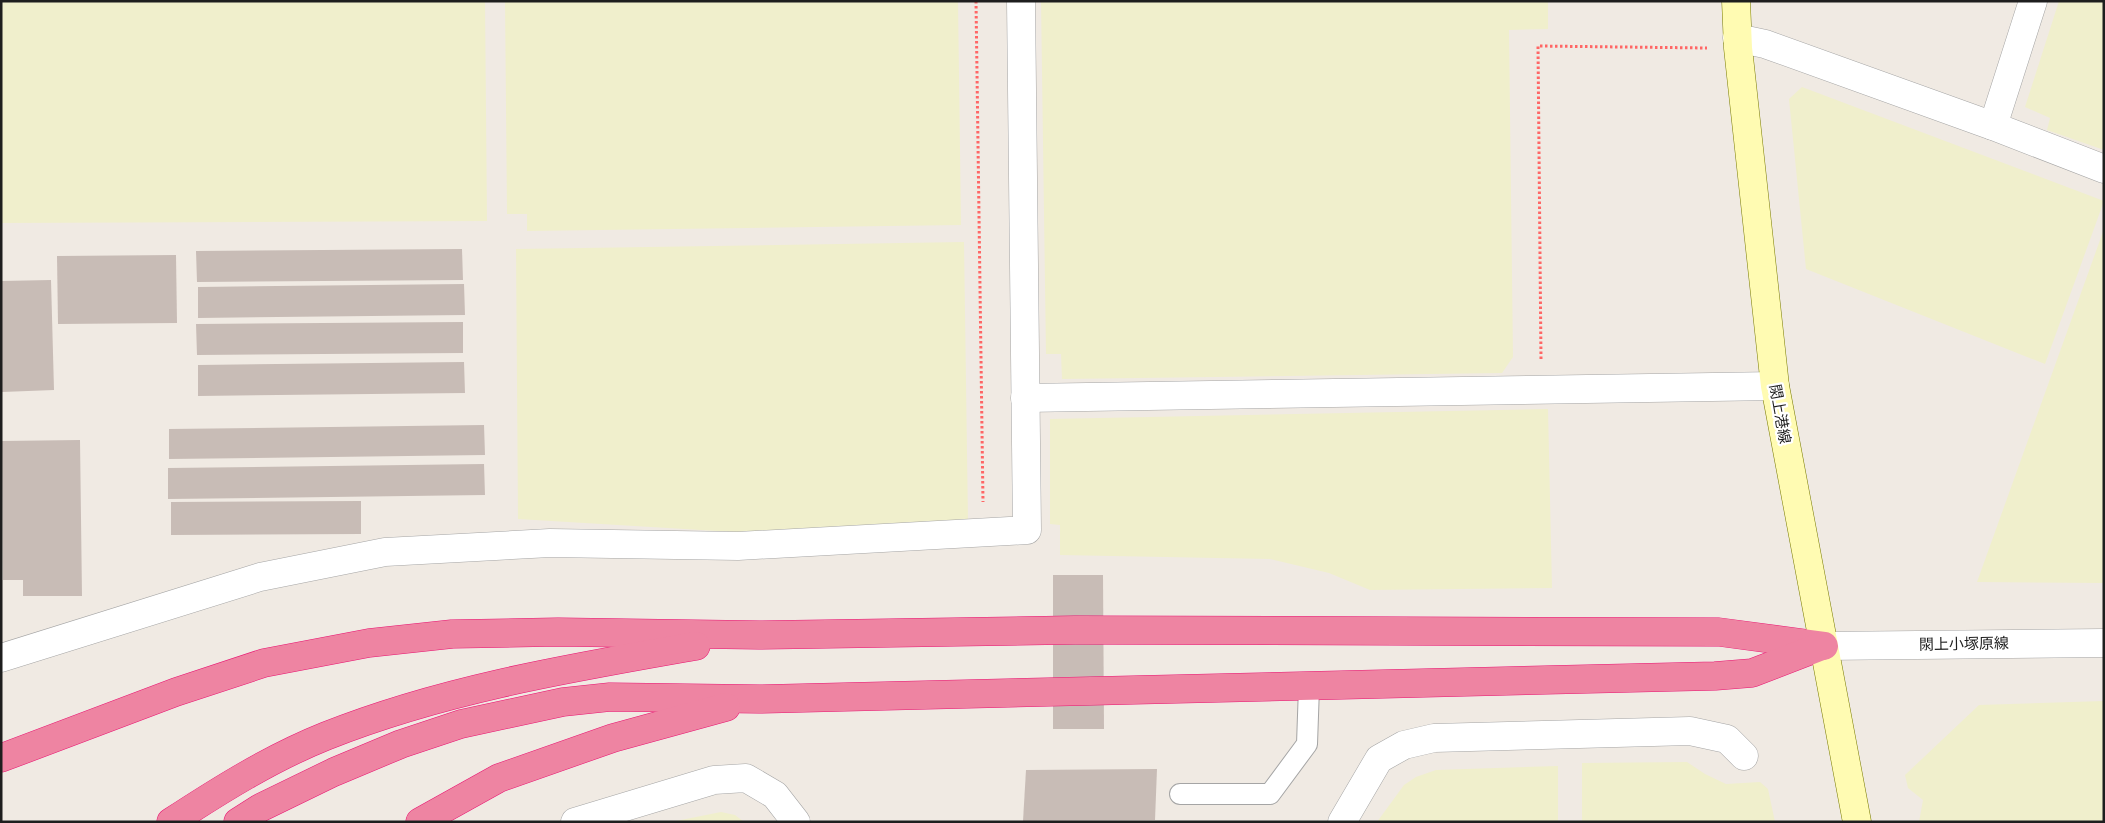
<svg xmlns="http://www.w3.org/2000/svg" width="2105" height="823" font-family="Arial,'Noto Sans JP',sans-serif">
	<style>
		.farmland { fill: #f0efcc }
		.building { fill: #c8bcb6 }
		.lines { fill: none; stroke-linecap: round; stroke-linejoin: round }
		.service-casing { stroke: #a5a5a5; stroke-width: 22 }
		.minor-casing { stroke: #a5a5a5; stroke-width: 29 }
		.tertiary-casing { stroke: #a5a5a5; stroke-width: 29 }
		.secondary-casing { stroke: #787a00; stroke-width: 29 }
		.motorway-casing { stroke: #e81572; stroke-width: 29 }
		.path { stroke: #ff6665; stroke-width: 3; stroke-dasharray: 2.5 2.5; stroke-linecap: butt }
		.service { stroke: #fff; stroke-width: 20 }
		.minor { stroke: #fff; stroke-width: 28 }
		.tertiary { stroke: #fff; stroke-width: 28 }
		.secondary { stroke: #fffbb2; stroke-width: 28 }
		.motorway { stroke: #ee84a2; stroke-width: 28 }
		.labels { text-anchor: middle; stroke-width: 4.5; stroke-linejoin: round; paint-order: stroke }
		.street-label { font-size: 15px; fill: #1e1e1e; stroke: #fff }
	</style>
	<rect width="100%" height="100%" fill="#f0eae3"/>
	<!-- farmland -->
	<g class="farmland">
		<polygon points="1,1 485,1 487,221 1,223"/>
		<polygon points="505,1 958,1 961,225 527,231 527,214 507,214"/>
		<polygon points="1041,1 1548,1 1548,29 1509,30 1513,357 1502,373 1062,379 1061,354 1046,354"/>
		<polygon points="2059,1 2104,1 2104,150 2047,130 2050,118 2025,107"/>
		<polygon points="1802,87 2104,201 2045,364 1806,269 1789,99"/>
		<polygon points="2104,229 2104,583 1977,582"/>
		<polygon points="964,242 968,522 751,533 518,519 516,249"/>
		<polygon points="1548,409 1552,588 1370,590 1329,573 1270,559 1060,555 1060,525 1050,524 1050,419"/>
		<polygon points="2104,701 2104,822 1919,822 1923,800 1908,788 1905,775 1979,705"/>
		<polygon points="1687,762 1705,774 1726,784 1760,782 1768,789 1775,822 1582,822 1582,763"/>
		<polygon points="1558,766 1558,822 1377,822 1404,785 1416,777 1436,770"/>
		<polygon points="721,812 735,815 744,822 671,822"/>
	</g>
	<!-- building -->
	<g class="building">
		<polygon points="462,249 463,280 197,282 196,251"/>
		<polygon points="176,255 177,323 58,324 57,256"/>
		<polygon points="51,280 54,390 2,392 1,281"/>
		<polygon points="464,284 465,315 198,318 198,287"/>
		<polygon points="463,322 463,353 197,355 196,324"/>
		<polygon points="464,362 465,393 198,396 198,365"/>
		<polygon points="484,425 485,455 169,459 169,429"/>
		<polygon points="80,440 82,596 23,596 23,580 3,580 2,441"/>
		<polygon points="484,464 485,495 168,499 168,468"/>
		<polygon points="361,501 361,534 171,535 171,502"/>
		<polygon points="1053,575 1103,575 1104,729 1053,729"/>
		<polygon points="1157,769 1155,820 1023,821 1026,770"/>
	</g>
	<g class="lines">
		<defs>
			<polyline id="service" points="1180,794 1270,794 1307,744 1309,687"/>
			<g id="minor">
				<polyline points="1737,38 1765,44 1993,126 2104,169"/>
				<polyline points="1993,126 2033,1"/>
				<polyline points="1025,398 1775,386"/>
				<polyline points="1,658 260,577 385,552 550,543 738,546 1027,530 1021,1"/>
				<polyline points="575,822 714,780 746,778 775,795 796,822"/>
				<polyline points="1342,822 1379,759 1404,745 1434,738 1690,731 1727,739 1744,756"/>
			</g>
			<polyline id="tertiary" points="1824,646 2104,643"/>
			<polyline id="secondary" points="1736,1 1738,48 1775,386 1857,822"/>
			<g id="motorway">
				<polyline points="1,758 176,692 264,663 369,643 452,634 558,632 759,635 1075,630 1719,632 1824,646"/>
				<path d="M171,822C220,790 271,758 326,736C444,689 571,668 696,646"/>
				<polyline points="238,822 260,808 334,772 401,744 461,724 563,702 610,697 759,699 1715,676 1752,673 1822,646"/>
				<polyline points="420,822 499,778 613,738 726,707"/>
			</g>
		</defs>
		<!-- service casing -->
		<use href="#service" class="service-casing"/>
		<!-- minor casing -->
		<use href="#minor" class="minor-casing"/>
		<!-- tertiary casing -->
		<use href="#tertiary" class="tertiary-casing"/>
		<!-- secondary casing -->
		<use href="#secondary" class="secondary-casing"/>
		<!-- motorway casing -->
		<use href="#motorway" class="motorway-casing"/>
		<!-- path -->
		<g class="path">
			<polyline points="976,1 983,502"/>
			<polyline points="1541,359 1538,46 1707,48"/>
		</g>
		<!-- service -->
		<use href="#service" class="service"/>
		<!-- minor -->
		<use href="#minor" class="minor"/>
		<!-- tertiary -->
		<use href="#tertiary" class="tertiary"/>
		<!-- secondary -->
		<use href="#secondary" class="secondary"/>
		<!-- motorway -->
		<use href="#motorway" class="motorway"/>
	</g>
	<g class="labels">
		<!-- street labels -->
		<g class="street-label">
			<text transform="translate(1780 414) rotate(80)" y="5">閖上港線</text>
			<text transform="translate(1964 644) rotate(-1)" y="5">閖上小塚原線</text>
		</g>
	</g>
	<!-- border -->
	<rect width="2105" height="823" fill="none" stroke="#1e1e1e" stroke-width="5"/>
</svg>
